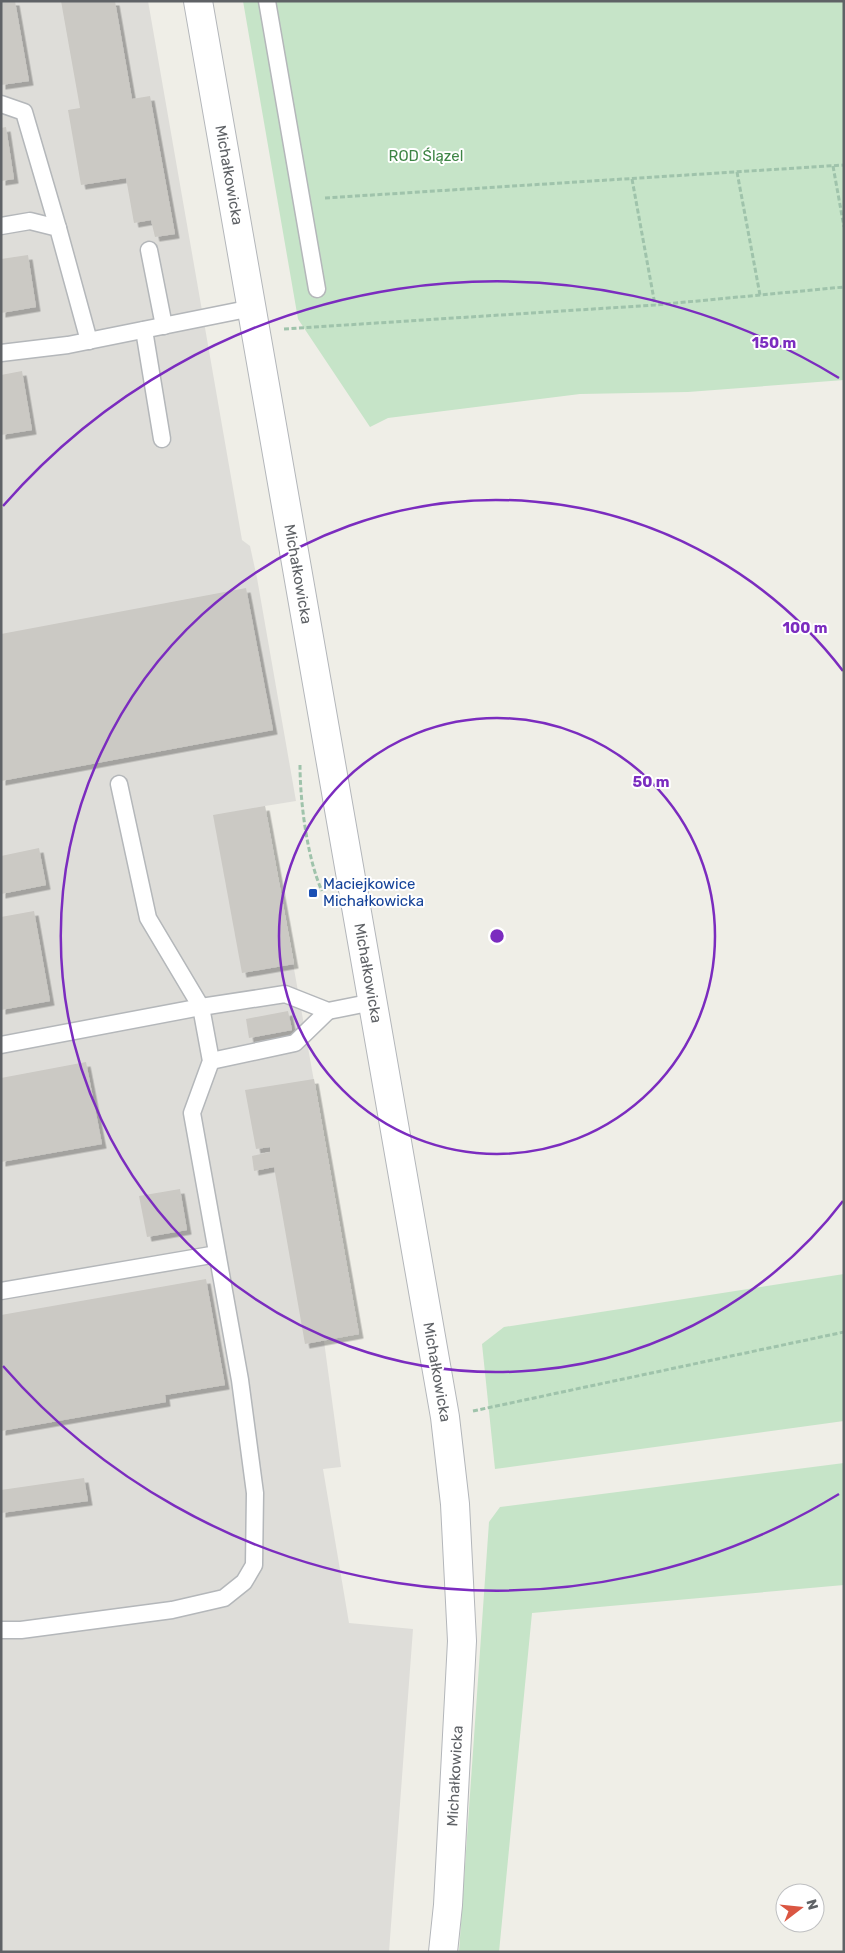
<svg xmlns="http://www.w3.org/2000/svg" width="845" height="1953" font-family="Rubik,sans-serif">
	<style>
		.industrial { fill: #deddd9 }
		.green { fill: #c6e4c8 }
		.building { fill: #cbc9c4; filter: url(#shadow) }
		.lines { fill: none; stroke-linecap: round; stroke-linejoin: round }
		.lane-casing { stroke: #b4b7ba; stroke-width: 19 }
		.secondary-casing { stroke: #b3b6ba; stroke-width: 30 }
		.path { stroke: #9fc3ab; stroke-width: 3; stroke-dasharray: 5 2.5; stroke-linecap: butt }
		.lane { stroke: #fff; stroke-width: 16 }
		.secondary { stroke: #fff; stroke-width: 28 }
		.ring { fill: none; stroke: #7b2cbf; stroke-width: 2.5 }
		.transit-dot { fill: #1a4fb4; stroke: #fff; stroke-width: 2 }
		.labels { text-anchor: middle; stroke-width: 4; stroke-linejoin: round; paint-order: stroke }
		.park-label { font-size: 15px; fill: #3e8545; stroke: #fff }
		.street-label { font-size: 15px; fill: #5f6266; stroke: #fff }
		.transit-label { font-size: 15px; fill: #164399; stroke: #fff; text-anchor: start }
		.centre { fill: #7b2cbf; stroke: #fff; stroke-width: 2.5 }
		.ring-label { font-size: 15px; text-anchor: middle; font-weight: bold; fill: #7b2cbf; stroke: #fff; stroke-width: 4; stroke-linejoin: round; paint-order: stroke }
	</style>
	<defs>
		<filter id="shadow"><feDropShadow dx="4.5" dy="4.5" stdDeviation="0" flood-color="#0004"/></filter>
	</defs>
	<rect width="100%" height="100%" fill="#efeee7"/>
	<!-- industrial -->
	<polygon class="industrial" points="1,1 148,1 242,540 250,546 257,578 296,801 265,806 359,1334 324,1341 341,1467 323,1469 349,1623 413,1629 389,1952 1,1952"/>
	<!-- green -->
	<g class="green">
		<polygon points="243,1 844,1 844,380 688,392 580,394 388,418 370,427 298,319"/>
		<polygon points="844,1274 844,1421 495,1469 482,1344 504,1327"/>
		<polygon points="844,1463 844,1585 532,1613 499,1952 459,1952 489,1522 500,1507"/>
	</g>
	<!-- building -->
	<g class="building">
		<polygon points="1,1 15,1 29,81 1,85"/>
		<polygon points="61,1 115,1 132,99 150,96 175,234 155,237 151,220 134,223 126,178 81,185 68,110 80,108"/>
		<polygon points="6,127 14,179 1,181 1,128"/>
		<polygon points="28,255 36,307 1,313 1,259"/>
		<polygon points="22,371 32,430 1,435 1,375"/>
		<polygon points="246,588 273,730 1,781 1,634"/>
		<polygon points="265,806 294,964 242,973 213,815"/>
		<polygon points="39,848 46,885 1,894 1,856"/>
		<polygon points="34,911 50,1001 1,1010 1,917"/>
		<polygon points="288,1011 292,1030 249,1038 246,1019"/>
		<polygon points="86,1062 102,1144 1,1162 1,1078"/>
		<polygon points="314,1079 359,1334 305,1344 274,1167 254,1171 252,1156 270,1152 270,1147 256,1149 245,1090"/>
		<polygon points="180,1189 187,1230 147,1237 139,1196"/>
		<polygon points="206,1279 225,1385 165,1395 166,1402 1,1431 1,1315"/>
		<polygon points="84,1478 88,1501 1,1513 1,1490"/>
	</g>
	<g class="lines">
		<defs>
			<g id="lane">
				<polyline points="267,1 317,289"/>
				<polyline points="1,104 24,112 58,228"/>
				<polyline points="1,226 30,221 58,228 89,341"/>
				<polyline points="149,250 164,326"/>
				<polyline points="144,330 162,439"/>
				<polyline points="1,353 68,345 252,308"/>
				<polyline points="1,1045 201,1007 285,994 328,1011 373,1002"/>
				<polyline points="211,1061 295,1043 328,1011"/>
				<polyline points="1,1291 217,1254"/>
				<polyline points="1,1630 21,1630 172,1610 224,1598 244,1582 254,1565 255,1493 240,1380 192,1113 211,1061 201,1007 148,918 119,784"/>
			</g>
			<polyline id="secondary" points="198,1 445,1417 455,1504 462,1641 448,1905 443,1952"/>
		</defs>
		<!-- lane casing -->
		<use href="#lane" class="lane-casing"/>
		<!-- secondary casing -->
		<use href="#secondary" class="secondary-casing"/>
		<!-- path -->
		<g class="path">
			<polyline points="833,166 844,227"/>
			<polyline points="737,172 760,295"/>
			<polyline points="632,179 655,305"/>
			<polyline points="325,198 844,165"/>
			<polyline points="284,329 655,305 844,287"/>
			<path d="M300,765C300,801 307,858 322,891"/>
			<polyline points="473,1411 844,1332"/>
		</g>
		<!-- lane -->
		<use href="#lane" class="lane"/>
		<!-- secondary -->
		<use href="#secondary" class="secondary"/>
	</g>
	<!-- distance rings -->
	<g class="ring">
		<circle cx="497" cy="936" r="218"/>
		<path d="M843 1201A436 436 0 1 1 843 671"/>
		<path d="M839 1494A655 655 0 0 1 3 1366M3 506A655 655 0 0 1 839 378"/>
	</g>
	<!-- markers -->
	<rect class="transit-dot" x="308" y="888" width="10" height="10" rx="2.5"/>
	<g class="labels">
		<!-- park labels -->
		<g class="park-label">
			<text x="426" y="161">ROD Ślązel</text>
		</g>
		<!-- street labels -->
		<g class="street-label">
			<text transform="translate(229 175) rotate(80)" y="5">Michałkowicka</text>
			<text transform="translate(298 574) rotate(80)" y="5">Michałkowicka</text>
			<text transform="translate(368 973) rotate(80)" y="5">Michałkowicka</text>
			<text transform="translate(437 1372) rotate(80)" y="5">Michałkowicka</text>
			<text transform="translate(455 1776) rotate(-87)" y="5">Michałkowicka</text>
		</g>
		<!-- transit labels -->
		<g class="transit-label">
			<text x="323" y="889">Maciejkowice<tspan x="323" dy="17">Michałkowicka</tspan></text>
		</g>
	</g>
	<circle cx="497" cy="936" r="8" class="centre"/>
	<g class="ring-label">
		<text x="774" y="348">150 m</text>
		<text x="805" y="633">100 m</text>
		<text x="651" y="787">50 m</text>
	</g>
	<!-- border -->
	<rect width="845" height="1953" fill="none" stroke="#5f6266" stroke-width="5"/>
	<!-- north arrow -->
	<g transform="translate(800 1908) rotate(74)"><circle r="24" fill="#ffffff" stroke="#bfc0c2"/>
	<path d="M0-4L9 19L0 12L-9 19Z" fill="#da5642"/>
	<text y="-8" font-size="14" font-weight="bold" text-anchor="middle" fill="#5f6266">N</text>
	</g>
</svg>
